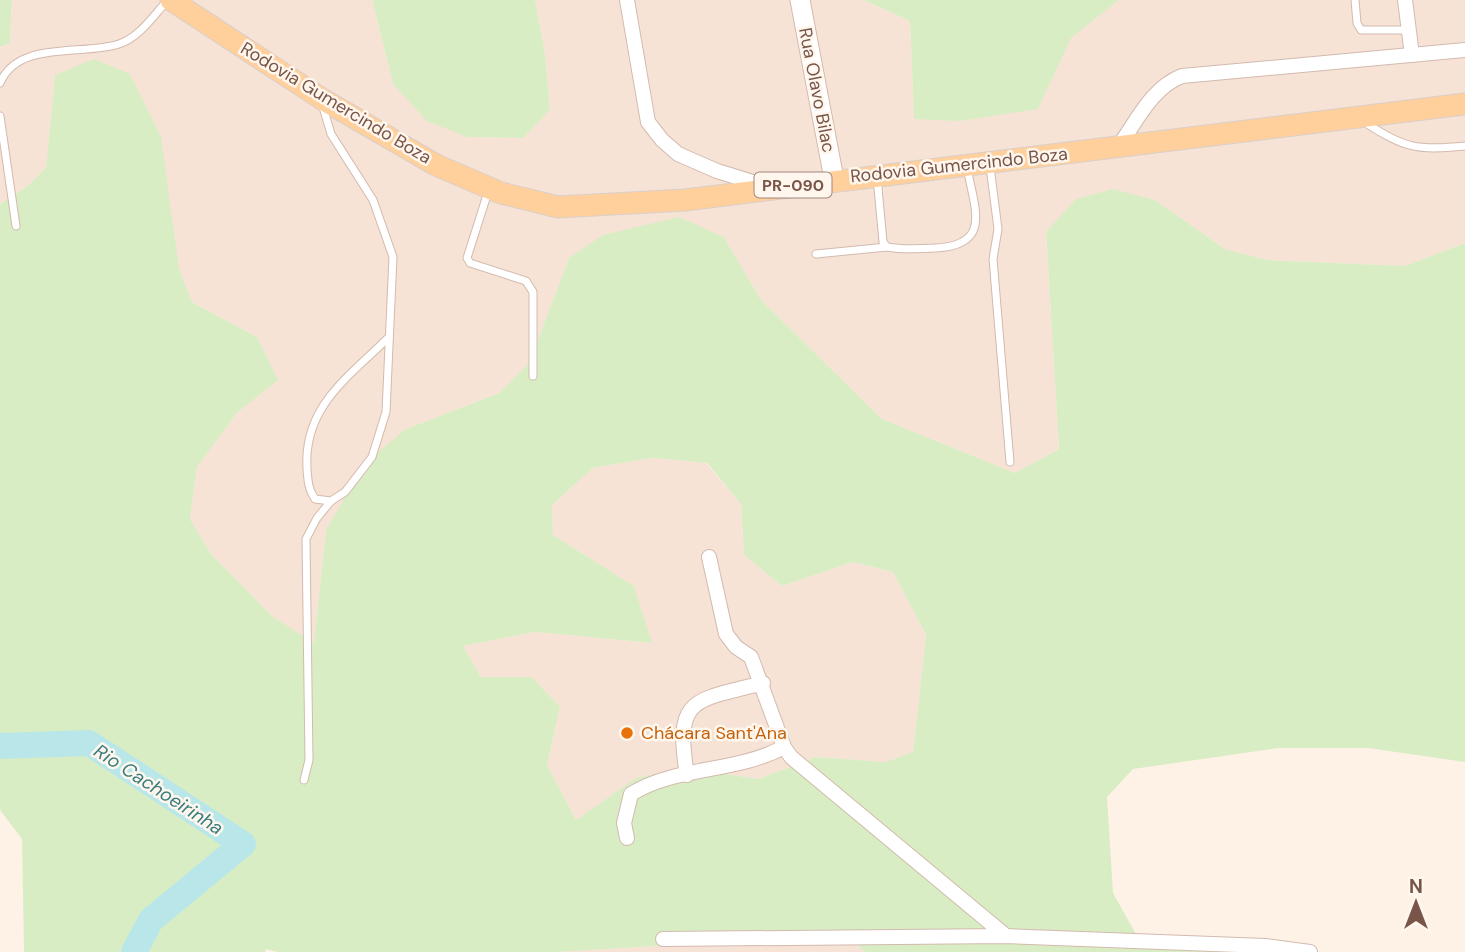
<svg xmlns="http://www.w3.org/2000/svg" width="1465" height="952" font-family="'DM Sans',sans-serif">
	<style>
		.residential { fill: #f6e3d5 }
		.green { fill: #d9edc4; fill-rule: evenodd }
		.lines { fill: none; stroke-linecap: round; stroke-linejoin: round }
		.river { stroke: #b9e7e9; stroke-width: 26 }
		.lane-casing { stroke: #d3baae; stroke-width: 9 }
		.street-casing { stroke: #d3baae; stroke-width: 16 }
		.secondary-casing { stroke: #d6baab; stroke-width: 21 }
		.primary-casing { stroke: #d9cfcc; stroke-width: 23 }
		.lane { stroke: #fff; stroke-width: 7 }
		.street { stroke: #fff; stroke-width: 14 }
		.secondary { stroke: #fff; stroke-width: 19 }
		.primary { stroke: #ffcf9c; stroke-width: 21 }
		.food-dot { fill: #e8710a; stroke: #fff7ee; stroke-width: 2.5 }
		.labels { text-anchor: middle; stroke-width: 5; stroke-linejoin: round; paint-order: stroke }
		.shield { fill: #fff7ee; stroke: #a1867a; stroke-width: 2 }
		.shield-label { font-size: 16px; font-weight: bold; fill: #795549 }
		.street-label { font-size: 18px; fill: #795549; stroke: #fff7ee }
		.food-label { font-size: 18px; fill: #c56008; stroke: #fff7ee; text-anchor: start }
		.water-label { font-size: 19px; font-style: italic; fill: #3b7c7f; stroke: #fff7ee }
	</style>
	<rect width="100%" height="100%" fill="#fef2e7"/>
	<!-- residential -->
	<g class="residential">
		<polygon points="12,0 372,0 393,84 467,137 523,138 550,110 545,53 535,0 864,0 910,21 914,119 1038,109 1071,37 1119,0 1465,0 1465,243 1405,266 1267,260 1225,249 1155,200 1046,232 1059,449 1015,473 882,419 761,300 724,237 569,258 529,363 499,393 406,429 326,530 314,644 272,616 211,554 190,519 197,467 237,413 277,380 257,337 192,302 179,268 55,75 46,167 28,186 0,204 0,47 10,43"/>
		<polygon points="652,458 706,463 741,504 744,555 782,586 853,562 893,572 926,635 913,752 887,762 816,757 759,779 686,768 636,779 576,820 547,765 560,707 532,677 481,677 463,646 535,632 651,643 634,586 553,535 552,505 593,468"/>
		<polygon points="707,943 856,944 865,952 557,952"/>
	</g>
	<!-- green -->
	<g class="green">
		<polygon points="0,0 12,0 10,43 0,47"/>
		<polygon points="372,0 535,0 545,53 550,110 523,138 467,137 427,121 393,84"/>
		<polygon points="864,0 1119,0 1071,38 1038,109 960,121 914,119 910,21"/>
		<path d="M94,59L130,74L161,137L179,268L192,302L257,337L278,380L237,413L197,467L190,519L211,554L272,616L314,643L326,530L366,462L406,429L499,393L529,363L569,258L603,235L679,217L724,237L761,300L882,419L1015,473L1059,449L1046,232L1076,199L1113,189L1155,200L1225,249L1267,260L1405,266L1465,243V762L1368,748H1279L1133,769L1107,797L1113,893L1137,936L1225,952H865L856,944L707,943L557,952H278L266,949L265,952H24L22,839L0,810V204L28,186L46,167L55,75ZM652,458L707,463L741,504L744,555L782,586L853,562L893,572L926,635L913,752L886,762L816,757L759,779L686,768L636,778L576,820L547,765L560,707L532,677H481L463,646L535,632L652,643L634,586L553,535L552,505L593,468Z"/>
	</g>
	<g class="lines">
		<!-- river -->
		<polyline class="river" points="0,746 89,743 243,844 151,920 134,952"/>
		<defs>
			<g id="lane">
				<polyline points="1355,0 1357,23 1361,30 1409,30"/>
				<path d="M0,83C18,40 82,56 119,44C140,37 153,16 167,1"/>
				<polyline points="0,116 16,226"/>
				<path d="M1364,122C1405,148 1416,151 1465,146"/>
				<polyline points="990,167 998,229 993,259 1010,462"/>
				<path d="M877,177L883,242L887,247C903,250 920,249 936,248C993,245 974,208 967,167"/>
				<polyline points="488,192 467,258 470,263 526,281 533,292 533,376"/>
				<polyline points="816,254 887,247"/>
				<path d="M331,501L315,499C308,489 308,481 307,469C303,406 349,377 389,337"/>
				<polyline points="304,780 309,760 306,539 317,518 331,501 345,492 372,457 386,412 393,257 373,200 331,134 323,107"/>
			</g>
			<g id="street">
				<polyline points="627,0 648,122 662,140 678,154 717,171 769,187"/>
				<polyline points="1405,0 1412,55"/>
				<path d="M1118,147C1137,121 1151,88 1182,76L1465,50"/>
				<polyline points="709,557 726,634 736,647 751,657 784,747"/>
				<path d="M687,775C674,696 694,701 763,683"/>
				<path d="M627,838L624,823L631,794C676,766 736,773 784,747L791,757L1006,936"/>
				<polyline points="663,939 1006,936 1265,946 1310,952"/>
			</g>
			<polyline id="secondary" points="800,0 834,179"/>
			<polyline id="primary" points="171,0 322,99 436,165 501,193 558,207 685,200 1465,104"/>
		</defs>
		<!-- lane casing -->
		<use href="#lane" class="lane-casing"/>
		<!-- street casing -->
		<use href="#street" class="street-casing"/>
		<!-- secondary casing -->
		<use href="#secondary" class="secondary-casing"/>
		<!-- primary casing -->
		<use href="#primary" class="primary-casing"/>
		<!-- lane -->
		<use href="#lane" class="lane"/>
		<!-- street -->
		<use href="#street" class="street"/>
		<!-- secondary -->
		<use href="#secondary" class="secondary"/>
		<!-- primary -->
		<use href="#primary" class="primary"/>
	</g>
	<!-- markers -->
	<circle class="food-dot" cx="627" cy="733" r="7"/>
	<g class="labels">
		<!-- shield labels -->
		<rect class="shield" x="754.5" y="172.5" width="77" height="25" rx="5"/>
		<g class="shield-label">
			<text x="793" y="191">PR-090</text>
		</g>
		<!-- street labels -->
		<g class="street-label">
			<text transform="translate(817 90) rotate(79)" y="6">Rua Olavo Bilac</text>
			<text transform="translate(336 103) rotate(31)" y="6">Rodovia Gumercindo Boza</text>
			<text transform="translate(959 165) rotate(-6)" y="6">Rodovia Gumercindo Boza</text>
		</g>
		<!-- food labels -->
		<g class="food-label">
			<text x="641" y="739">Chácara Sant'Ana</text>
		</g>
		<!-- water labels -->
		<g class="water-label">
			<text transform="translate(159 789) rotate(33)" y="7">Rio Cachoeirinha</text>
		</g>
	</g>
	<!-- north arrow -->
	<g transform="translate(1416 903)" stroke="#fff7ee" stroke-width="5" paint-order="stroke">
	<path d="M0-5L12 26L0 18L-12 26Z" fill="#795549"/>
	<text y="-10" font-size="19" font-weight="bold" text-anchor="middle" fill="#795549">N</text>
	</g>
</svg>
